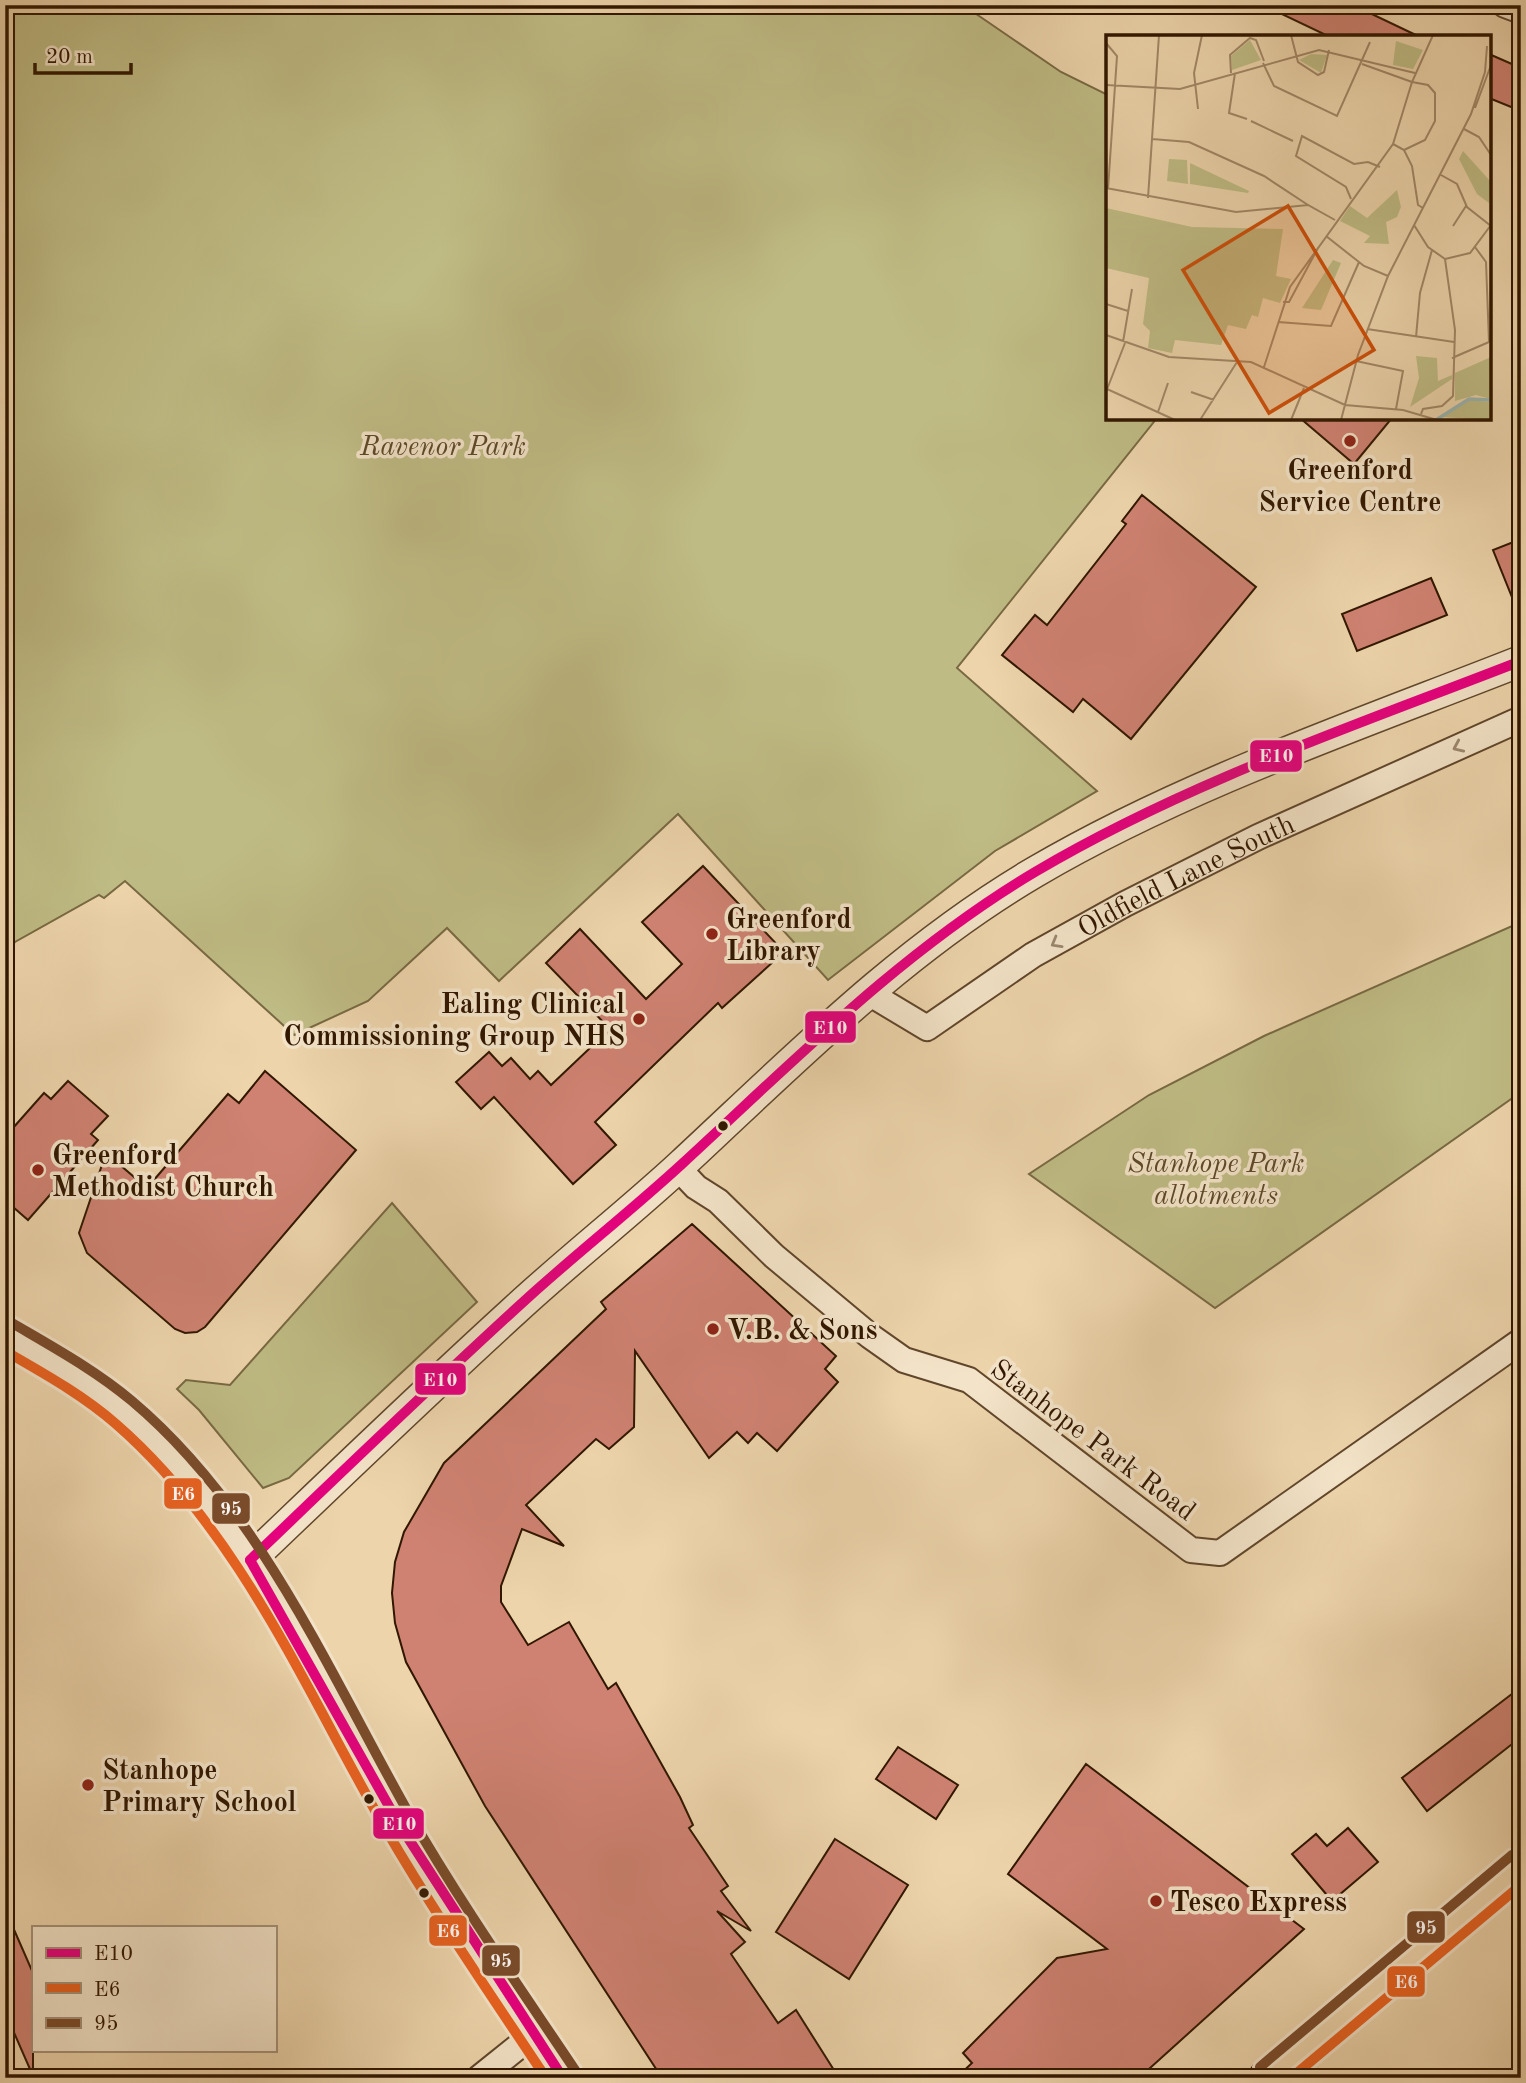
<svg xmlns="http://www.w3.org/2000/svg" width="1526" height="2083" font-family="'Old Standard TT',serif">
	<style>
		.green { fill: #bfbb84; stroke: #786942; stroke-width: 2 }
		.building { fill: #cf8272; stroke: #311700; stroke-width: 2 }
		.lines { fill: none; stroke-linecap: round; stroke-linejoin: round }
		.minor-casing { stroke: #60462b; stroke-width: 28 }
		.tertiary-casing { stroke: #60462b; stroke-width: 33 }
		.secondary-casing { stroke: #311700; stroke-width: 38 }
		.primary-casing { stroke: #311700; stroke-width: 42 }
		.minor { stroke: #f3e3c8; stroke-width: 24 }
		.tertiary { stroke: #f3e3c8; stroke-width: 30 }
		.secondary { stroke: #f3e3c8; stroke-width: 35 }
		.primary { stroke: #edd4ab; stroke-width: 38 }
		.bus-1-casing { stroke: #f3e3c8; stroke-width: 16 }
		.bus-2-casing { stroke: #f3e3c8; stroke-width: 16 }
		.bus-3-casing { stroke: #f3e3c8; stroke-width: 16 }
		.bus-1 { stroke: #e5007d; stroke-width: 10 }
		.bus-2 { stroke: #e86120; stroke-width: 10 }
		.bus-3 { stroke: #7a4b2a; stroke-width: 10 }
		.oneway { stroke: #9c876e }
		.poi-dot { fill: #8f2418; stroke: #f3e3c8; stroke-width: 2.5 }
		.bus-dot { fill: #311700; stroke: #f3e3c8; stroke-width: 2.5 }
		.labels { text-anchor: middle; stroke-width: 7; stroke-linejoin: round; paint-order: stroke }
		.park-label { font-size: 28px; font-style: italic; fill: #5c4828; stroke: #f3e3c8 }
		.poi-label { font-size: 28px; font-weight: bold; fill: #311700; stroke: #f3e3c8; text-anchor: start }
		.street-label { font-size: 28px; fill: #311700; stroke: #f3e3c8 }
		.inset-river { fill: none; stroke: #9bb6b2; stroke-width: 3.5 }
		.inset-road { fill: none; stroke: #a28867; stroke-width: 2 }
		.view { fill: #cd4f0a; fill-opacity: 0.15; stroke: #cd4f0a; stroke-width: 3.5 }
		.inset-edge { fill: none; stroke: #311700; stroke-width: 3.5 }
		.line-badge { stroke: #f3e3c8; stroke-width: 2.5 }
		.badge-label { font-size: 19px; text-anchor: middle; font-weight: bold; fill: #fff }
	</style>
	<rect width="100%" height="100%" fill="#edd4ab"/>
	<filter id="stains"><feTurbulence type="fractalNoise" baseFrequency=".00286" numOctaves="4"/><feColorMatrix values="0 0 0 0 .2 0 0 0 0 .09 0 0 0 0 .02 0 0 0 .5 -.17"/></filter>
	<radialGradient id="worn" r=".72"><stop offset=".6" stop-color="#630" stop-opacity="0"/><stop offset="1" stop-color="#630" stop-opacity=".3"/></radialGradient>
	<!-- green -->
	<g class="green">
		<polygon points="5,5 963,5 1061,72 1108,95 1108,418 1157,418 957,668 1097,791 995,851 828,980 678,814 499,981 447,928 368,1001 294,1035 125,881 104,898 99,895 15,942 5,953"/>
		<polygon points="1521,922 1521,1092 1215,1308 1029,1174 1149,1095 1264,1036"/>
		<polygon points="392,1203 477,1302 289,1478 263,1488 199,1410 177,1389 186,1380 230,1385"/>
	</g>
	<!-- building -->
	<g class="building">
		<polygon points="1263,5 1353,5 1420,37 1330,37"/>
		<polygon points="1489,54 1521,68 1521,111 1489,98"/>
		<polygon points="1300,418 1392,418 1354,464"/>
		<polygon points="1142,495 1256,587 1131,739 1083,699 1073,712 1002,655 1035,615 1047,625 1126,524 1122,521"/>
		<polygon points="1521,539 1521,617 1520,617 1493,550"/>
		<polygon points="1431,578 1447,615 1357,651 1342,614"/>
		<polygon points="703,866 784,952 722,1008 718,1003 595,1122 616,1145 573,1184 494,1097 481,1109 456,1082 489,1052 502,1066 511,1058 530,1079 538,1071 551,1085 610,1029 546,963 580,929 646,999 682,964 642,922"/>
		<polygon points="265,1071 356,1150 205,1327 197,1332 185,1333 175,1329 87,1253 79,1233 106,1153 147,1188 228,1094 239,1103"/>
		<polygon points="68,1081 108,1116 91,1134 98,1140 28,1220 5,1200 5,1137 44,1093 51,1099"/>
		<polygon points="692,1224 836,1356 825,1369 838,1382 777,1451 757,1433 748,1443 737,1432 709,1458 635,1351 634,1427 609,1449 596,1439 526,1505 564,1546 522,1529 501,1586 501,1602 528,1645 569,1622 608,1689 616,1683 680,1797 693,1825 689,1828 728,1886 721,1891 751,1931 717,1911 745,1942 731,1954 778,2023 796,2010 839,2078 662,2078 485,1806 406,1662 395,1623 392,1593 395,1562 404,1532 444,1463 606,1309 601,1302"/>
		<polygon points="1521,1687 1521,1737 1427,1811 1402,1778"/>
		<polygon points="898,1747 958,1785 936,1819 876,1779"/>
		<polygon points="1086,1764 1304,1929 1139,2078 956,2078 972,2063 963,2053 1057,1958 1107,1949 1008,1874"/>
		<polygon points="1348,1828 1378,1862 1332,1901 1292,1854 1316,1834 1327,1846"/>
		<polygon points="835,1839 908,1885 849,1979 776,1932"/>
		<polygon points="5,1909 33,1973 33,2076 5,2012"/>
	</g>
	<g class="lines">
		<defs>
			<g id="minor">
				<polyline points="1505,5 1521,11"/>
				<path id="s1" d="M867,992L927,1028L1033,955L1125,904L1258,837L1521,719"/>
				<polyline points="678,1168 696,1187 718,1201 774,1256 870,1336 904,1360 969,1380 1191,1550 1220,1553 1521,1341"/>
				<polyline points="479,2078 534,2034"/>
			</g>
			<path id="tertiary" d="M250,1560C338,1476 425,1392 515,1310C569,1260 628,1214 682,1164C794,1060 902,950 1035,872C1183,785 1361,724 1521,661"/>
			<path id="secondary" d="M5,1335C50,1361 99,1388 137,1424C252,1532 320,1684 397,1820C448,1908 507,1993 563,2078"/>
			<polyline id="primary" points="1269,2078 1521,1866"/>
		</defs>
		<!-- minor casing -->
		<use href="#minor" class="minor-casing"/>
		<!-- tertiary casing -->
		<use href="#tertiary" class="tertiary-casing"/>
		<!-- secondary casing -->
		<use href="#secondary" class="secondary-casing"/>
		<!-- primary casing -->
		<use href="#primary" class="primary-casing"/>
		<!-- minor -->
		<use href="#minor" class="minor"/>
		<!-- tertiary -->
		<use href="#tertiary" class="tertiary"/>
		<!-- secondary -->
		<use href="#secondary" class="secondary"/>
		<!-- primary -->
		<use href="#primary" class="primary"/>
		<defs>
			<g id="bus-1">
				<path d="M250,1560C343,1471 436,1381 532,1294C581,1250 633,1209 682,1164C794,1061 902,951 1035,872C1187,782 1357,725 1521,661"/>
				<polyline points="250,1560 399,1824 563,2078"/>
			</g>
			<g id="bus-2">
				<path d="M5,1351C43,1373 83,1395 116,1424C240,1532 305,1689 385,1828C435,1914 491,1995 546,2078"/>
				<polyline points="1291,2078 1521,1885"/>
			</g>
			<g id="bus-3">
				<path d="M12,1323C53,1347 95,1370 132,1401C259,1508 328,1670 408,1812C459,1901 518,1985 575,2070"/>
				<polyline points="1260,2067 1512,1855"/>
			</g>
		</defs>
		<!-- bus-1 casing -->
		<use href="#bus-1" class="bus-1-casing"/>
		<!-- bus-2 casing -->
		<use href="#bus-2" class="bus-2-casing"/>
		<!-- bus-3 casing -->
		<use href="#bus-3" class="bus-3-casing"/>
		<!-- bus-1 -->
		<use href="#bus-1" class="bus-1"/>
		<!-- bus-2 -->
		<use href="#bus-2" class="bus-2"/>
		<!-- bus-3 -->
		<use href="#bus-3" class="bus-3"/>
	</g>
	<!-- one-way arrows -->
	<defs><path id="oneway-chevron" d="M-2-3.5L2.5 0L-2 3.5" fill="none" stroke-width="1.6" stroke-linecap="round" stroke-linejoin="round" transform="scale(1.75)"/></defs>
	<g class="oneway">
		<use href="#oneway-chevron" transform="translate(1458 747) rotate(156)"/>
		<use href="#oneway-chevron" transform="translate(1056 943) rotate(150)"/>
	</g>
	<!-- markers -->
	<g class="poi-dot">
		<circle cx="1350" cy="441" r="7"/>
		<circle cx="712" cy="934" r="7"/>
		<circle cx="639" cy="1019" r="7"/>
		<circle cx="38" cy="1170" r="7"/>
		<circle cx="713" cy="1329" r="7"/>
		<circle cx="88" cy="1785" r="7"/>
		<circle cx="1156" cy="1901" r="7"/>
	</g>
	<g class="bus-dot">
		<circle cx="723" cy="1126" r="6"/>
		<circle cx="369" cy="1799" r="6"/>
		<circle cx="424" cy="1893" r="6"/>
	</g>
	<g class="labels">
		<!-- park labels -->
		<g class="park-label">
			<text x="443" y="455">Ravenor Park</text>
			<text x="1216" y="1172">Stanhope Park<tspan x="1216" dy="32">allotments</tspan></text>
		</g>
		<!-- poi labels -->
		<g class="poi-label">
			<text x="1350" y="479" text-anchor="middle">Greenford<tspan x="1350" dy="32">Service Centre</tspan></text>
			<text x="726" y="928">Greenford<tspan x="726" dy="32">Library</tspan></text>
			<text x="625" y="1013" text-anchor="end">Ealing Clinical<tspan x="625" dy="32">Commissioning Group NHS</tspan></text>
			<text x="52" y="1164">Greenford<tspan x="52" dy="32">Methodist Church</tspan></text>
			<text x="727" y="1339">V.B. &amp; Sons</text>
			<text x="102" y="1779">Stanhope<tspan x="102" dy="32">Primary School</tspan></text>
			<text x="1170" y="1911">Tesco Express</text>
		</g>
		<!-- street labels -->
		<g class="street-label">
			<text dy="10" stroke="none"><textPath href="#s1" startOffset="371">Oldfield Lane South</textPath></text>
			<text transform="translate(1094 1439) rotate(37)" y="10">Stanhope Park Road</text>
		</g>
	</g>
	<!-- overview -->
	<g transform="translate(1106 35)">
		<rect width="385" height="385" fill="#edd4ab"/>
		<path d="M144,5L155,25L126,35L125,21ZM290,6L317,15L307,34L287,30ZM205,19L221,20L215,38L193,25ZM357,116L385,147L383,168L371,159L353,124ZM63,124L81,125L82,149L61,146ZM84,128L143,156L142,158L84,149ZM291,155L295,172L291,182L280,187L283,209L258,208L264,201L234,186L244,171L261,183ZM0,173L86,192L177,194L170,241L185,244L174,268L157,263L152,282L146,280L140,294L122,290L115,310L69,305L66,318L42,313L44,296L37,289L43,243L0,233ZM227,225L235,228L215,275L196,273ZM310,321L331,323L332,346L346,340V344L304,372L313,343ZM385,322V364L370,360L349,366V338ZM364,365L385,367V385L335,382Z" fill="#bfbb84"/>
		<path class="inset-river" d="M330,385L363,364L385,365"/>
		<path class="inset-road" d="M185,0L192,27L212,40L218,37L223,15M0,8L11,21L2,154M157,28L168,51L231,81L264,7M256,29L306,47M125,38L124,20L144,3L150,5L158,26M129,38L123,78L141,84M0,50L74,54L213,15L309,38M369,73L385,30M92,74L88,38L96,0M145,86L187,106M358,94L373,102L385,120M46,104L83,107L158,141L202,170M287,109L298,115L306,131L312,170L317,173M298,115L319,105L329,86V58L322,50L306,47M335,140L351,149L361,172L385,191M0,153L130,177L202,170L229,185M42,163L53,0M245,164L240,152L190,121L196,101L248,129L262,127L274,132M308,190L322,212L339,224L349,295L347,361L336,371L317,374L315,379M347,191L360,171M220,201L258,231L282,241M369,212L380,227L383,307M339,224L364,218L385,190M177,267H183L212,213M0,269L22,276M172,287L225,291L253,227M261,294L348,307M0,300L63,322L145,327L239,370L297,375L331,385M310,302L314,258L326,215M17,307L26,254M346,323L383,307M250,326L297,336L290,374M158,332L184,252L287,109L306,47L327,0M1,354L69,385M0,357L19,308M85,357L108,365M52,377L62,348M94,385L131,327M185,385L198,353M235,385L252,320L282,241L365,79L379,37L381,11"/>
		<path class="view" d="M182,171L268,315L163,378L77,235Z"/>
		<rect width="385" height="385" class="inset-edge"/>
	</g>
	<g class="line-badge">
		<rect x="1249" y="739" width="54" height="34" rx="7" fill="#e5007d"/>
		<rect x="804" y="1010" width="53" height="34" rx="7" fill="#e5007d"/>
		<rect x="414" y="1362" width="53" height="34" rx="7" fill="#e5007d"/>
		<rect x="163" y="1477" width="40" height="33" rx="7" fill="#e86120"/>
		<rect x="211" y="1492" width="40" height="33" rx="7" fill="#7a4b2a"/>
		<rect x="372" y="1807" width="53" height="33" rx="7" fill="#e5007d"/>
		<rect x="1406" y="1910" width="40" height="34" rx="7" fill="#7a4b2a"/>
		<rect x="428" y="1914" width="40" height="33" rx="7" fill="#e86120"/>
		<rect x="481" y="1944" width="40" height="33" rx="7" fill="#7a4b2a"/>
		<rect x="1386" y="1965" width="40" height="33" rx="7" fill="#e86120"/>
	</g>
	<g class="badge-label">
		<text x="1276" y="762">E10</text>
		<text x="830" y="1034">E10</text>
		<text x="440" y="1386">E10</text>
		<text x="183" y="1500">E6</text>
		<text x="231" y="1515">95</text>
		<text x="399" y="1830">E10</text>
		<text x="1426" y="1934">95</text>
		<text x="448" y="1937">E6</text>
		<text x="501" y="1967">95</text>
		<text x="1406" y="1988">E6</text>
	</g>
	<!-- margin -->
	<rect width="1526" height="2083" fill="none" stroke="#edd4ab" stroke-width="28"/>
	<rect x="7" y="7" width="1512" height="2069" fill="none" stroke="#311700" stroke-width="3.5"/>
	<rect x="14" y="14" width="1498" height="2055" fill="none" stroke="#311700" stroke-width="2"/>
	<!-- legend -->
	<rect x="32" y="1926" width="245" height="126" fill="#f3e3c8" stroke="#a59178" stroke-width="2"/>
	<rect x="46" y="1948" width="35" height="10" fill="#e5007d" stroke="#a59178" stroke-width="2"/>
	<text x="94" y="1960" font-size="21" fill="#311700">E10</text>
	<rect x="46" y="1983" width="35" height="10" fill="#e86120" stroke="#a59178" stroke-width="2"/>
	<text x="94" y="1996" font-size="21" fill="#311700">E6</text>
	<rect x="46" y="2018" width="35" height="10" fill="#7a4b2a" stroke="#a59178" stroke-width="2"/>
	<text x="94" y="2030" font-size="21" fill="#311700">95</text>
	<!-- scale -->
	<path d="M35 63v10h96v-10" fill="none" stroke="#311700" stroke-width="3.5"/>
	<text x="46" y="63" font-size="21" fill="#311700" stroke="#f3e3c8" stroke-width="5" paint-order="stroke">20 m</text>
	<rect width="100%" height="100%" filter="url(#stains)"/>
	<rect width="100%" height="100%" fill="url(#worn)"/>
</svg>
